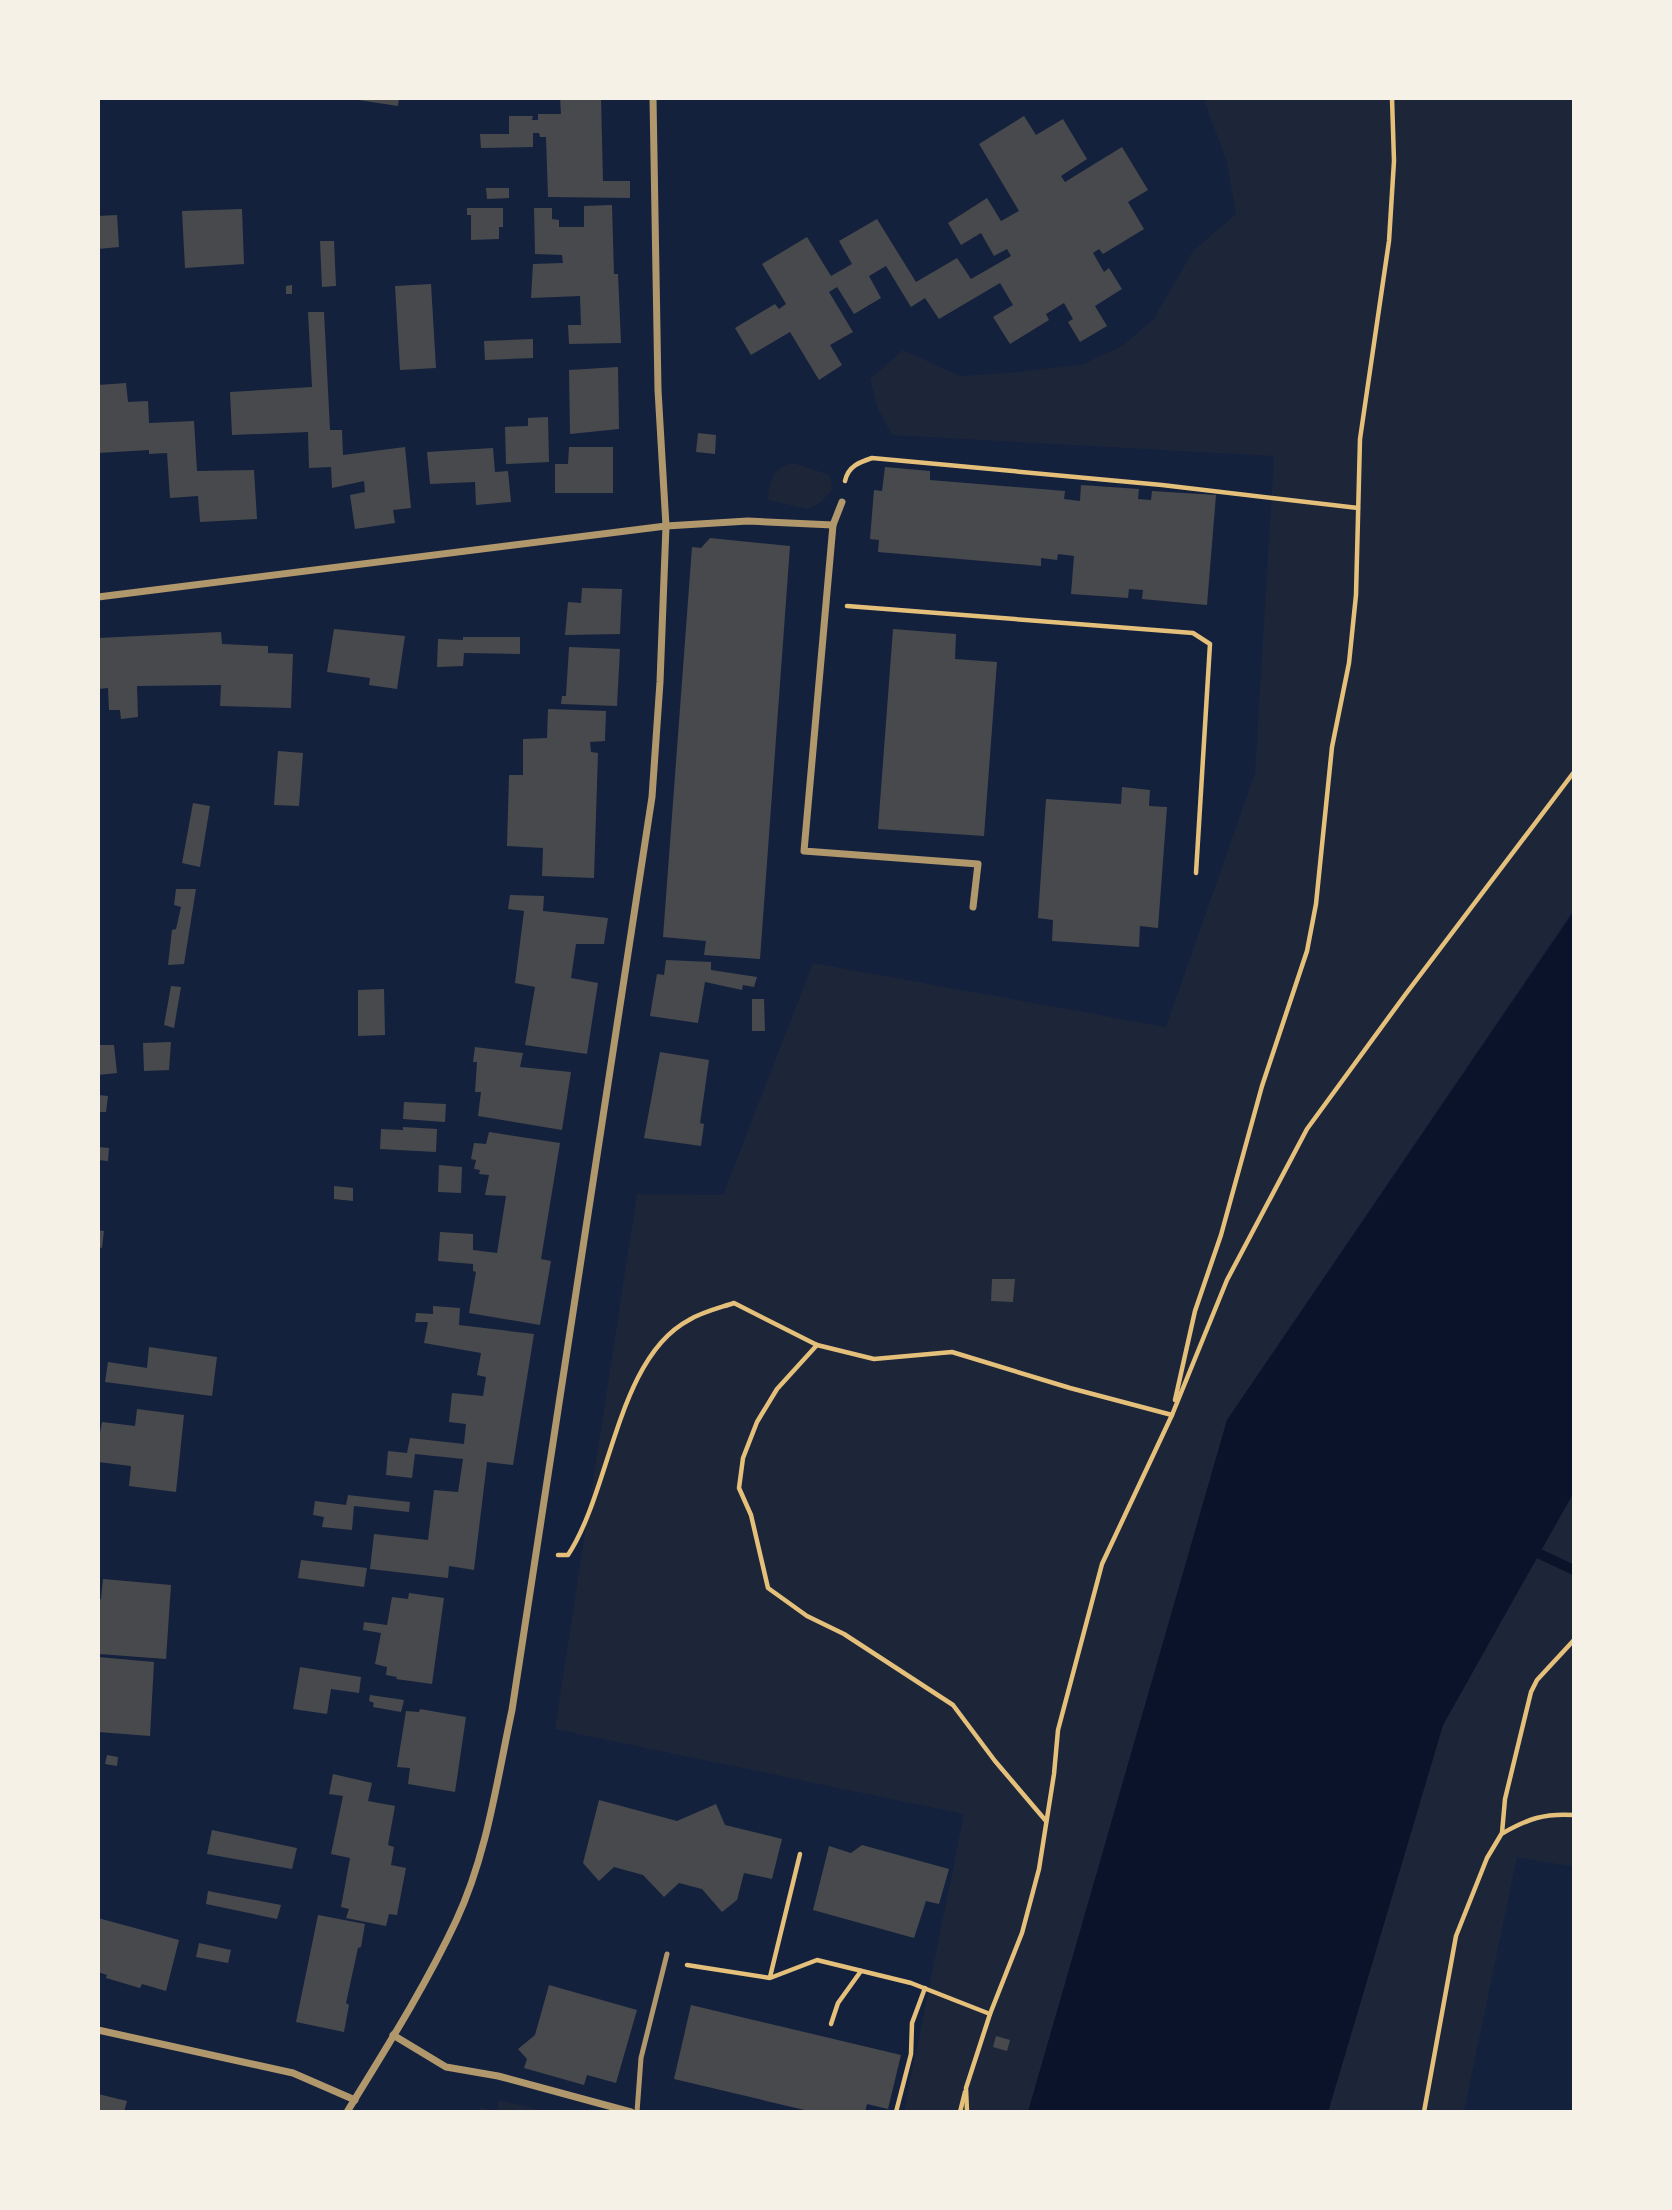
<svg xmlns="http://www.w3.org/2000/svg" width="1672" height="2210" font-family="'Exo 2',sans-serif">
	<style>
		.green { fill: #1d2539 }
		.water { fill: #0b132b }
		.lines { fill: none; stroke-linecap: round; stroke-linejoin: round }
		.stream { stroke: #0b132b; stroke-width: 10 }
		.building { fill: #48494c }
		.path { stroke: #e5c07b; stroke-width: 4.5 }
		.service { stroke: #b1986c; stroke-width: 5 }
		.minor { stroke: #b1986c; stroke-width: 7 }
	</style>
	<rect width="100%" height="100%" fill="#14213d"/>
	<!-- green -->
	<g class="green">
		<polygon points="1203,98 1574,98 1574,909 1227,1420 1028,2112 904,2112 964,1814 555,1729 637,1194 723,1195 813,963 1166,1027 1255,773 1274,456 892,435 878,409 870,379 903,350 960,376 1020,372 1083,364 1122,346 1153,320 1193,251 1236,214 1227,162"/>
		<path d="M793,463L830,475L832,490L821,502L808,509L768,500C770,479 771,470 793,463Z"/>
		<polygon points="1574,1492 1574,1867 1517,1857 1464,2112 1328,2112 1443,1725"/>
		<polygon points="499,2100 548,2112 480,2112 480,2107 497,2111"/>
	</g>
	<!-- water -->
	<polygon class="water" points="1574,911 1574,1492 1443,1725 1328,2112 1028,2112 1227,1420"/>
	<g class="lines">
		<!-- stream -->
		<polyline class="stream" points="1529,1549 1574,1570"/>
	</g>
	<!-- building -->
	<g class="building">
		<polygon points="345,98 399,98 398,106"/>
		<polygon points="560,98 601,98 603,181 630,181 630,198 548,197 546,137 540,137 539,133 533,133 533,147 481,148 480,134 509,134 509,116 533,116 532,120 538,120 538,114 561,114"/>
		<polygon points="1024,116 1036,135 1063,119 1087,159 1061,176 1065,182 1122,147 1148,190 1128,202 1144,229 1103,254 1099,249 1093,253 1104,272 1109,268 1122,289 1095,306 1107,326 1080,342 1068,322 1073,319 1064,303 1046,314 1049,320 1010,344 993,317 1013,305 1000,283 939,319 925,298 911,307 886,266 869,276 881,298 854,314 837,287 829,292 853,332 830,345 842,365 819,380 790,332 751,355 735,328 775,304 779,309 786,304 762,264 807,237 831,276 852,264 839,241 877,219 916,282 957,258 971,279 1011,256 1007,249 994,256 981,233 961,245 948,223 987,198 1001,221 1019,211 979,144"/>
		<polygon points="486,188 509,188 509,198 487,199"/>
		<polygon points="612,205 614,274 618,274 621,343 569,344 568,325 581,325 580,296 531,298 533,264 563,263 562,255 535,254 534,208 552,208 552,219 559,220 559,227 584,227 584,206"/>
		<polygon points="467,208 503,208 503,227 499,227 499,239 471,240 471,215 467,215"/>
		<polygon points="242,209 244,264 185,268 182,211"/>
		<polygon points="117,215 119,247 98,249 98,216"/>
		<polygon points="320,241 334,241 336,286 322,287"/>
		<polygon points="431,284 436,368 400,370 395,286"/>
		<polygon points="292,285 292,294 286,294 286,286"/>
		<polygon points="308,312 324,312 330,430 342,430 343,455 405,447 411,508 393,510 395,523 355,529 350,495 365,492 364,481 332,488 331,467 309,468 308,432 232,435 230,392 312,387"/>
		<polygon points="533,339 533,358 485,360 484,341"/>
		<polygon points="618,367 619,429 570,434 569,370"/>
		<polygon points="126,383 128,402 148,401 149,423 194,421 197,471 254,470 257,519 200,522 198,496 170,498 167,453 149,454 149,450 98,453 98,385"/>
		<polygon points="548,417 549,462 506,464 505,427 528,426 528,418"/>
		<polygon points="698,433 716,435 715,454 696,452"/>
		<polygon points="569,447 613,447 613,493 555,493 555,464 568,464"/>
		<polygon points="493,448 495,472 508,471 511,502 476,505 475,482 430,484 427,452"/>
		<polygon points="885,467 930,471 930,480 1065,491 1064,499 1080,501 1081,485 1139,489 1138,499 1151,500 1152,491 1216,495 1207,605 1142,599 1143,590 1129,589 1128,598 1071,594 1074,556 1058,554 1057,560 1041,558 1041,566 878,552 879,540 870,539 874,490 882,491"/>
		<polygon points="710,538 790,546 760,959 704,955 706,941 663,937 692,547 701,548"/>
		<polygon points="582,588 622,589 620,634 565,635 568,602 581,603"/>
		<polygon points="334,629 405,636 397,689 369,685 370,678 327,672"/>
		<polygon points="893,629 956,634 955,659 997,662 984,836 878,829"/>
		<polygon points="221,632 222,644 268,646 268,653 293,654 291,708 220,706 221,685 137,686 138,717 121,719 120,710 109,710 108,688 98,689 98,638"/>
		<polygon points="463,637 520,637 520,654 464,653 463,666 437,667 438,639 463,640"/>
		<polygon points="569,647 620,649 617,706 561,704 562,696 566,696"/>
		<polygon points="548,709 606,711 605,741 590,742 591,752 598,753 594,878 542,876 543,848 507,846 509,775 523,775 523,739 547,738"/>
		<polygon points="278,751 303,753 299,806 274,805"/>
		<polygon points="1122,787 1150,790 1149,806 1167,807 1158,928 1140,926 1139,947 1052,941 1053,920 1038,918 1046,799 1121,804"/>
		<polygon points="193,803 210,806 200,867 182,863"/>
		<polygon points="176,889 196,889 184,964 168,965 172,930 176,929 181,907 174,905"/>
		<polygon points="510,895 544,896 543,911 608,918 604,944 576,944 571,978 598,983 587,1054 525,1045 535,987 515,983 524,911 508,909"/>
		<polygon points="666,960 711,962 711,970 757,977 754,987 743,985 742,990 705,982 698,1023 650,1016 657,974 664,975"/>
		<polygon points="171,986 181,987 174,1028 164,1025"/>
		<polygon points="384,989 385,1035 358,1036 358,990"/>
		<polygon points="752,999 764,999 765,1031 752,1031"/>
		<polygon points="171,1042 169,1070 144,1071 143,1043"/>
		<polygon points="98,1045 114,1045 117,1073 98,1075"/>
		<polygon points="475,1047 523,1053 520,1067 571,1072 562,1130 478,1116 481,1092 475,1092 477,1062 473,1062"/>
		<polygon points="660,1052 709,1060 700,1123 704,1124 701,1146 644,1138"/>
		<polygon points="98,1095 108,1096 106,1112 98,1112"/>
		<polygon points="404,1102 446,1104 445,1122 403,1119"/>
		<polygon points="403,1127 437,1129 436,1152 380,1149 381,1129 403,1130"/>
		<polygon points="489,1132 560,1143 541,1259 551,1261 540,1325 469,1313 476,1272 473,1271 473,1264 438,1261 440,1232 473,1234 473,1250 497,1253 506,1196 485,1195 489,1175 479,1174 480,1170 474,1169 476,1160 471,1159 474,1143 486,1144"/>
		<polygon points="98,1147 109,1148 108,1161 98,1160"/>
		<polygon points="439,1165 462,1167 461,1193 438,1192"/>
		<polygon points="334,1186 353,1188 353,1201 334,1199"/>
		<polygon points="98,1230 104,1231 102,1248 98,1247"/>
		<polygon points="992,1279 1015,1279 1013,1302 991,1301"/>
		<polygon points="433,1306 460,1308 459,1325 534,1334 513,1465 487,1462 474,1570 449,1566 448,1578 370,1569 374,1534 428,1540 434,1490 458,1492 463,1459 415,1454 412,1478 386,1475 388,1451 407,1453 410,1438 464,1444 466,1424 449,1422 452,1393 483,1396 486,1377 477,1375 481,1353 424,1343 428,1322 415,1322 416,1313 433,1314"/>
		<polygon points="149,1347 217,1357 212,1396 105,1382 108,1362 147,1368"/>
		<polygon points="137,1409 184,1415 176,1492 129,1486 131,1466 98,1462 98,1443 102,1422 135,1426"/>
		<polygon points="348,1495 410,1502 409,1512 354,1506 352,1530 322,1527 324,1517 313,1515 315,1501 346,1505"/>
		<polygon points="301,1560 367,1568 364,1587 298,1578"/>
		<polygon points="103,1579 171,1585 166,1659 99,1654 98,1599 101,1599"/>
		<polygon points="409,1593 444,1598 432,1684 396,1679 397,1677 386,1675 387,1667 375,1664 381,1633 363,1630 364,1622 387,1625 392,1597 408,1599"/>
		<polygon points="98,1657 154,1662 150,1736 98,1732"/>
		<polygon points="300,1667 361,1677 359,1693 331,1689 327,1714 293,1709"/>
		<polygon points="370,1695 404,1700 401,1712 373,1707 374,1703 369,1701"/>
		<polygon points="420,1709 466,1717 455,1792 408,1784 410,1768 397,1767 406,1711 419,1712"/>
		<polygon points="107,1755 118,1757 117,1766 105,1764"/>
		<polygon points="333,1774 372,1783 368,1801 395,1806 388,1845 394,1847 391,1865 406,1868 397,1915 389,1914 386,1926 346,1918 349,1909 341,1907 350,1858 331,1854 343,1796 329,1794"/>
		<polygon points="599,1800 677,1821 716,1804 725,1825 782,1839 772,1879 744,1873 737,1900 722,1912 702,1889 679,1883 664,1897 643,1875 614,1867 599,1881 583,1863"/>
		<polygon points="212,1830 297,1848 292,1869 207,1854"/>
		<polygon points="862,1845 949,1869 939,1904 926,1901 914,1938 813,1910 829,1846 851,1853"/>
		<polygon points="208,1891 281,1905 277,1919 206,1904"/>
		<polygon points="318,1915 365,1924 361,1947 358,1948 346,2003 349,2005 344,2032 296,2022"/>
		<polygon points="98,1918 179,1940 166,1991 142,1984 140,1988 106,1978 107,1975 98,1972"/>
		<polygon points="199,1943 231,1950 228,1963 196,1957"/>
		<polygon points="549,1985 637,2010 616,2083 587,2075 584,2085 524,2068 527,2059 518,2049 535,2035"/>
		<polygon points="691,2005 901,2055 888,2109 867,2104 865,2112 813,2112 674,2079"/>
		<polygon points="996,2036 1010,2040 1007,2051 993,2047"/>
		<polygon points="98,2094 127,2101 124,2112 98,2112"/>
	</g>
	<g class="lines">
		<!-- path -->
		<g class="path">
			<path d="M845,481C848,466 860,462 872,458L1162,485L1358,508"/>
			<polyline points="847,606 1193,633 1210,644 1196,873"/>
			<polyline points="817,1345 777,1389 757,1422 743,1458 739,1488 751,1515 768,1588 807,1616 844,1634 953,1705 995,1761 1046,1821"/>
			<polyline points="1175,1400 1195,1311 1221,1235 1262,1086 1307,951 1316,904 1332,747 1349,663 1356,595 1360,439 1389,241 1394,161 1392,98"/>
			<path d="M558,1555H568C611,1490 617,1358 689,1320C702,1312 719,1308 734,1303L817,1345L874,1359L952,1352L1070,1388L1172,1415"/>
			<path d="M1503,1833C1528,1819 1544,1813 1574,1815"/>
			<polyline points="687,1965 770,1978 817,1960 911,1983 990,2014"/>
			<polyline points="770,1977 800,1854"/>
			<polyline points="831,2024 838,2003 861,1971"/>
			<polyline points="896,2112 911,2054 912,2023 925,1988"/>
			<polyline points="960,2112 965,2092"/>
			<polyline points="967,2112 966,2088 990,2014 1022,1933 1039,1869 1054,1774 1058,1730 1102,1564 1172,1415 1227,1280 1307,1129 1405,995 1574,772"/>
			<polyline points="1424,2112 1456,1936 1487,1858 1502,1833 1505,1799 1531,1692 1537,1680 1574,1640"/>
		</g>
		<!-- service -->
		<polyline class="service" points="637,2112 641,2058 667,1954"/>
		<!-- minor -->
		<g class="minor">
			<polyline points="833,525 804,851 978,864 973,907"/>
			<polyline points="98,597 666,526 748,521 833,525 842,502"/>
			<polyline points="98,2030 293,2073 355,2100"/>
			<polyline points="393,2035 446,2067 498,2076 631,2112"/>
			<path d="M347,2112C385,2050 425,1987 456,1921C487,1855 497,1780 512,1710L652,797L660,682L666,526L658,390L653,98"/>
		</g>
	</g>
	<!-- border -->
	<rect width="1672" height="2210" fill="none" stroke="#f6f1e7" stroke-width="200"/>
</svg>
